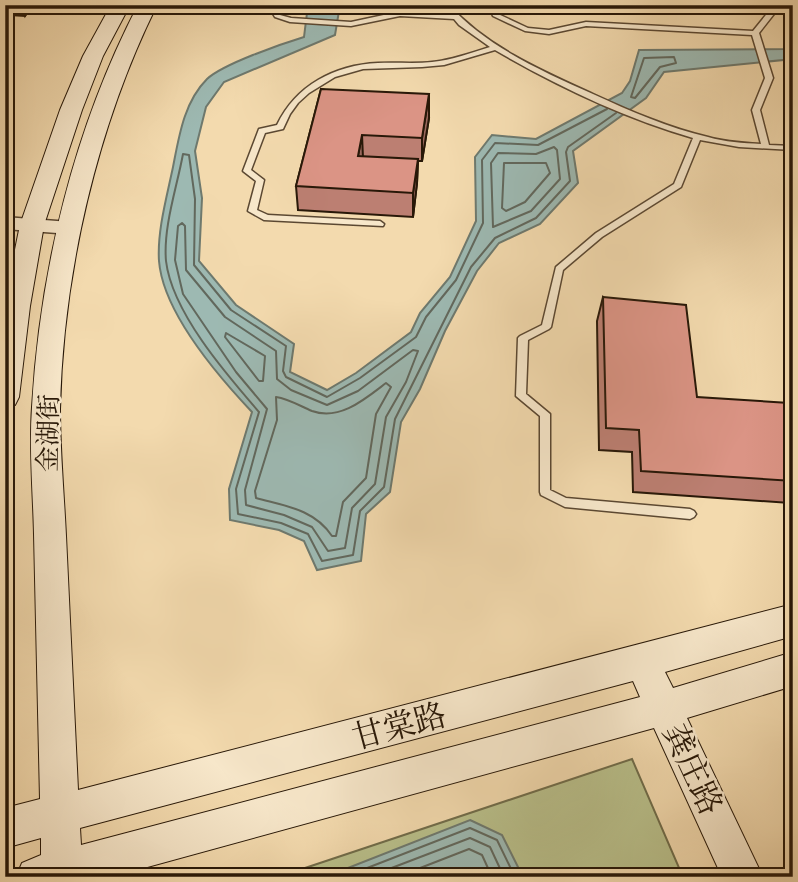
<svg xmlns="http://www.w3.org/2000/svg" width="798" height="882" font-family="'Sorts Mill Goudy','Noto Serif SC',serif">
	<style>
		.green { fill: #b9c08b; stroke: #706c4a; stroke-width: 2 }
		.water { fill: #9db9b2; stroke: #6e796e; stroke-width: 2 }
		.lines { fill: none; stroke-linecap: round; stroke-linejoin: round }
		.shore { stroke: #62685d; stroke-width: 2 }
		.lane-casing { stroke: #5b4832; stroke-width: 3 }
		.street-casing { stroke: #5b4832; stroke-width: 3 }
		.secondary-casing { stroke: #281808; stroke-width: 2 }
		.lane { fill: #f7e7ca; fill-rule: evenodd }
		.street { fill: #f7e7ca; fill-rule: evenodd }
		.secondary { fill: #f7e7ca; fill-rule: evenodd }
		.wall { fill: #bc7f72; stroke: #281808; stroke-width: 2 }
		.shaded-wall { fill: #99685d; stroke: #281808; stroke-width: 2 }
		.building { fill: #db9485; stroke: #281808; stroke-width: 2 }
		.labels { text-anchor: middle; stroke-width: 5; stroke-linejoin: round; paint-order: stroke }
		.street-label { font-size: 26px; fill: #281808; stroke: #f7e7ca }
		.near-street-label { font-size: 32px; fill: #281808; stroke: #f7e7ca }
	</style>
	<rect width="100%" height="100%" fill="#f3daae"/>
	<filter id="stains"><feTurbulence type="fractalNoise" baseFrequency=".00286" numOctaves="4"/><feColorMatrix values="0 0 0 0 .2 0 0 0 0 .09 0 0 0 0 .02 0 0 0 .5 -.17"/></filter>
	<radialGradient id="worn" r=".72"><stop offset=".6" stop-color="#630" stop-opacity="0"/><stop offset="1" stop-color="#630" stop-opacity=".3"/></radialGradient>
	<!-- green -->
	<polygon class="green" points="632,759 683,877 278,877"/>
	<!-- water -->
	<g class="water">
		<path d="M308,5H340L335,35L224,82L206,107L195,151L202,198L199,261L236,305L294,344L290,372L327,390L356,373L411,332L420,313L450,277L476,221L475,157L492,135L536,139L622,93L630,81L639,50L787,49L793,43V59L664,72L646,98L573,151L578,183L540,224L499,243L477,271L445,331L420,389L401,422L390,492L366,514L361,561L317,570L304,541L279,530L230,520L229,489L252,412C218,376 163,312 159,261C157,231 167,196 173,167C179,136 184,102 207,79C223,64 281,44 304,37Z"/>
		<polygon points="470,820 502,835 523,877 325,877"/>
	</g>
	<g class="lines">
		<!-- shore -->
		<g class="shore">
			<polygon points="674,57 676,63 660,67 635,98 631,97 644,58"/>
			<path d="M607,109L538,145L495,143L482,160L483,223L456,280L426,317L416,337L360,378L327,397L286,377L283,371L286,346L231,310L194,265L195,199L189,155L183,154C177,187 163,227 166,261C172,312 226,374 259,412L236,489L238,514L281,523L308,534L322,561L353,555L360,511L384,487L395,419L471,267L495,238L536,218L570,181L566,152L568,147L616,113"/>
			<polygon points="554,147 557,150 560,179 531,211 493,227 491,163 498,153 536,154"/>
			<polygon points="504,163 546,163 550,173 525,202 506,211 502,208"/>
			<polygon points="182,223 185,226 186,270 225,317 276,351 277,379 291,390 327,405 358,391 413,350 418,351 406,382 386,417 375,484 352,508 345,548 328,551 312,527 284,515 246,505 245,490 267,409 236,372 183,294 175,260 178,226"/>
			<polygon points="226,333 265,356 263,381 259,381 225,337"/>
			<path d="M386,383L391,387L376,414L366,478L343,502L336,536H332C314,509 285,506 256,498L255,491L277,420L276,397C289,399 300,406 312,411C340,421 365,399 386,383Z"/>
			<polyline points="344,877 470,828 497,840 515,877"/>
			<polyline points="368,877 470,838 490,847 504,877"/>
			<polyline points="397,877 469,849 482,855 492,877"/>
		</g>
		<defs>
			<path id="lane" d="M238,5H273L280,15L291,18L351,22L393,13L374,5H384L401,12L450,15L442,5H449C487,47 542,71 593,94C630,111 669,128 708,137C725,142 743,143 761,144L752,110L765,78L752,35L586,26L549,34L525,31L493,16L488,5H494L498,14L528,28L549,30L586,22L753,31L774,5H781L759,33L773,78L760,110L769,145L793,146V150L739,147L700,140L681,187L602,237L563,270L551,327L549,329L528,340L526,394L550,414V490L566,498L690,509L694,511L696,514L694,517L690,519L565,507L541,495L540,492V416L516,396L518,338L520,336L542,325L556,267L596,233L674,184L693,138C624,118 557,86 495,50L444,65L422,67L363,69L335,77L309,93L298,103L290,114L283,129L265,133L251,170L264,180L257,210L268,215L380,221L384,224L383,226L264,220L248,211L256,181L243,171L259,129L277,125C296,85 335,65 378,63C396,62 414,64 432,62C452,60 471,53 490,47L459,25L454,19L400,16L351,26L290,22L275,17L270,9L241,7Z"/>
			<polygon id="street" points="5,217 70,222 79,228 70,234 5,229"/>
			<g id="secondary">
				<polygon points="111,5 130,5 103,56 82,110 44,225 30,306 19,397 15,405 5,408 5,299 20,225 60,110 83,56"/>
				<path d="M138,5H157C97,126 63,273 60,409C60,451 64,494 66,536C70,620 74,705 78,790L793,604V636L665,672L673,688L793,652V686L687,718L763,877H722L654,728L111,877H16L22,863L41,855V838L5,848V808L40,799C38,711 36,623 34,534C33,492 29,449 32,407C40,269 74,128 138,5ZM633,681L640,697L81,845L80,828Z"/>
			</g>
		</defs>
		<!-- lane casing -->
		<use href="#lane" class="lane-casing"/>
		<!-- street casing -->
		<use href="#street" class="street-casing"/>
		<!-- secondary casing -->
		<use href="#secondary" class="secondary-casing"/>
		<!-- lane -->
		<use href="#lane" class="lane"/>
		<!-- street -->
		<use href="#street" class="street"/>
		<!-- secondary -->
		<use href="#secondary" class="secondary"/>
	</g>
	<!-- wall -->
	<g class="wall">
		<polygon points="5,5 32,5 25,16 9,15 5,22"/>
		<polygon points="321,89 429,118 422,161 418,161 417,183 413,217 298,210 296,186"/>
		<polygon points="603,297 697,397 793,422 793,499 790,503 633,492 632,452 599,450 597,321"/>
	</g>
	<!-- shaded-wall -->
	<g class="shaded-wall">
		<polygon points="5,5 9,15 5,22"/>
		<polygon points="21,5 32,5 25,16"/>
		<polygon points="429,94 429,118 422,161 422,138"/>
		<polygon points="362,135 363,158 358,156"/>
		<polygon points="418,159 417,183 413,217 413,193"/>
	</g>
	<!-- building -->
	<g class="building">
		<polygon points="321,89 429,94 422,138 362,135 358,156 418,159 413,193 296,186"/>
		<polygon points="603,297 686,305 697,397 789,403 793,422 793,481 641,471 639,430 606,428"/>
	</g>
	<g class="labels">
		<!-- street labels -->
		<g class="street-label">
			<text transform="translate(48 433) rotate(-89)" y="9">金湖街</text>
		</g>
		<!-- near-street labels -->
		<g class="near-street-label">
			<text transform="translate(399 726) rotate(-15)" y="11">甘棠路</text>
			<text transform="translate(693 769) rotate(65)" y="11">龚庄路</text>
		</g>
	</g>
	<!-- margin -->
	<rect width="798" height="882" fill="none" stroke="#f3daae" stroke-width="28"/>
	<rect x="7" y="7" width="784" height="868" fill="none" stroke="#281808" stroke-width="3.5"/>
	<rect x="14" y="14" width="770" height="854" fill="none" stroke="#281808" stroke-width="2"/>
	<rect width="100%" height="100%" filter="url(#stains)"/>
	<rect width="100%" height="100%" fill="url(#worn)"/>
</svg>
